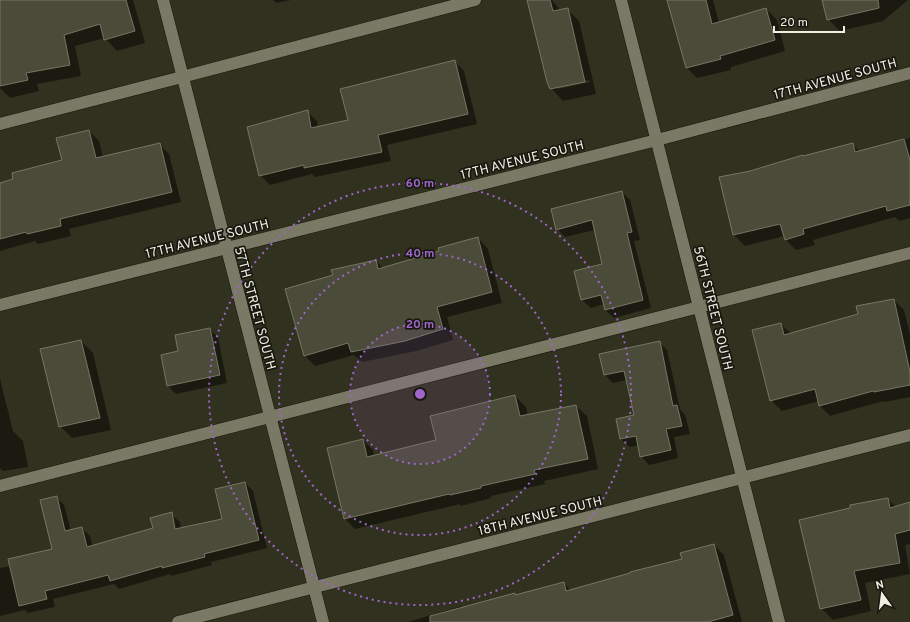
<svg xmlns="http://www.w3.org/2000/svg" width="910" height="622" font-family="Overpass,sans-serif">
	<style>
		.shadow { fill: #0007; fill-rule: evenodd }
		.building { fill: #4a4b38; stroke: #767663 }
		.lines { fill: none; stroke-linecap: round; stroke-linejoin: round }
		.lane-casing { stroke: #191808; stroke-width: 13 }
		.street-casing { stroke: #191808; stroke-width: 13 }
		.lane { stroke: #797966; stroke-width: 12 }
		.street { stroke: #797966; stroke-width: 12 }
		.ring { fill: none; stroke: #9e66ca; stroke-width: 2; stroke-dasharray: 2 4 }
		.labels { text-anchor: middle; stroke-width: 3.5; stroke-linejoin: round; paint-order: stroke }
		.street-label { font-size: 13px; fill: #efefe4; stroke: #181810 }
		.centre { fill: #9e66ca; stroke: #181810; stroke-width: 2 }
		.ring-label { font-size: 12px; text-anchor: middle; font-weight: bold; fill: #9e66ca; stroke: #181810; stroke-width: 3.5; stroke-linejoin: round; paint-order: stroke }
	</style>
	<rect width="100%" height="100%" fill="#31311f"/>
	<!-- shadow -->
	<g class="shadow">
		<polygon points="0,0 133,0 145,43 117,51 105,38 75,46 81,76 37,84 39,91 10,98 0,88"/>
		<polygon points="273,0 291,0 276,3"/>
		<path d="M533,0H552L561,11L567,9L579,21L596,94L563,101L551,88ZM589,80L590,82L557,89V87Z"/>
		<polygon points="668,0 713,0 719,23 766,9 777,20 785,51 731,67 731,70 697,78 687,68"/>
		<polygon points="823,0 908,0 883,21 840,31 828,19"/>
		<polygon points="455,62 464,71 477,124 387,145 391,161 315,177 312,174 270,185 260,175 307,112 317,121 318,127 349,121"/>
		<polygon points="89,131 99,141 103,157 159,144 169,154 181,202 69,229 71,236 38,244 35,241 0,251 0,184 63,161"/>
		<polygon points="910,138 910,218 899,221 895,217 813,240 815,245 796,250 786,240 784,236 745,246 734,235 720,178 852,144 860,152"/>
		<polygon points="622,192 630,200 640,240 634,241 651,308 614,318 605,310 604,304 591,308 582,300 604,264 595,230 565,237 557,229"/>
		<polygon points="478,238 488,249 502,303 447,317 453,340 416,351 362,362 354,355 315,366 305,356 334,276 376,261 383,268 440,252"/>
		<polygon points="894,300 904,310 910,334 910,397 885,402 883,401 830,416 820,406 819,401 782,411 771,400 781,324 791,334 859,314"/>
		<polygon points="209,329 218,337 227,383 176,394 168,386 179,352"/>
		<polygon points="81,341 93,353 111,430 72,438 60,426"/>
		<polygon points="659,342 667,350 680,409 685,415 690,434 674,437 678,458 649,465 641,456 639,445 630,447 621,439 635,416 627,380 613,383 605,375"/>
		<polygon points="0,379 13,431 23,441 28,467 3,471 0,468"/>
		<polygon points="515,396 526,407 528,416 576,406 587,416 598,469 544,481 545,484 491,496 491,498 461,506 460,504 355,529 344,518 363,440 373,450 374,456 437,441"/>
		<polygon points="245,483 253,491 267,548 211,562 212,565 171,576 170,574 119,589 114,584 53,599 55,607 28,613 25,610 0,616 0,568 10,566 53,550 56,497 64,505 71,531 82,528 90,536 93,547 154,529 171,514 180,522 181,529 223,519"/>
		<polygon points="888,499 896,507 910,503 910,544 905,545 910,574 865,583 871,611 833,620 821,608"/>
		<polygon points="714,545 724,555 742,622 408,622 461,606 463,608 564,583 571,591 683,560"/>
	</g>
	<!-- building -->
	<g class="building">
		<polygon points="0,0 126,0 135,31 104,40 100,24 64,35 70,65 26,73 28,80 0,86"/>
		<polygon points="527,0 550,0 553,11 568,8 585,82 550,89 547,82"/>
		<polygon points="667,0 706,0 712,24 766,8 775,40 720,56 721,59 686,68"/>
		<polygon points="822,0 878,0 879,8 827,20"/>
		<polygon points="455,60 468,114 378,135 382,152 304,168 304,165 259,176 247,127 308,110 311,128 348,120 340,89"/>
		<polygon points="89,130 96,158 160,143 172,192 60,219 61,226 27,234 26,232 0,239 0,183 13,179 12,173 62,160 56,138"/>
		<polygon points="904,139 910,160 910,205 887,211 886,206 803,229 804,234 785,240 780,224 733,235 719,177 750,171 803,155 803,156 853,143 855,152"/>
		<polygon points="622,191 632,232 627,233 643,300 605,310 601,295 581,300 574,271 602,264 592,220 556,230 551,209"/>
		<polygon points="478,237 492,292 437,307 443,329 405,341 351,352 348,343 304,356 285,289 333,275 331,270 376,260 378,269 439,251 438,248"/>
		<polygon points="894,299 910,372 910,385 874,392 873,391 819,406 815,389 770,401 752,330 781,323 784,335 858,314 856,306"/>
		<polygon points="210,328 220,375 167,386 161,355 178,351 175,335"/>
		<polygon points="81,340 100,418 59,427 40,349"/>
		<polygon points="660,341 673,406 677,405 682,426 666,429 671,450 640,457 636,436 620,439 616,419 634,415 624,371 604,375 599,354"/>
		<polygon points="515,395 520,416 576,405 588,459 534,470 535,474 481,486 481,488 450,495 449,494 344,519 327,448 363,439 367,457 436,440 430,416"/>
		<polygon points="245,482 259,540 204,554 205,557 162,568 162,566 110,581 108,575 45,591 47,599 19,606 8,559 52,549 40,500 57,496 65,531 82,527 87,547 153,528 150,518 172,512 175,529 222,519 215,489"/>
		<polygon points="888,498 890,508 910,502 910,530 895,534 900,563 854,571 861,600 820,609 799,520 850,508 850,505"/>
		<polygon points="714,544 733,615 708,622 430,622 430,616 515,593 515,595 564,582 566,591 630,573 630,572 682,559 680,553"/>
	</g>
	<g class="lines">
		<defs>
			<g id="lane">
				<polyline points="0,124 182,77 475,0"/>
				<polyline points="0,486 910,253"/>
			</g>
			<g id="street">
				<polyline points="163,0 323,622"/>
				<polyline points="621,0 779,622"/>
				<polyline points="0,305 657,140 910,73"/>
				<polyline points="178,622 910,435"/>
			</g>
		</defs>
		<!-- lane casing -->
		<use href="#lane" class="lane-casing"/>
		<!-- street casing -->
		<use href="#street" class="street-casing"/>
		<!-- lane -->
		<use href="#lane" class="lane"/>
		<!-- street -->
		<use href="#street" class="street"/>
	</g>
	<!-- distance rings -->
	<circle cx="420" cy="394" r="70" fill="#9e66ca" fill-opacity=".12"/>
	<g class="ring">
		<circle cx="420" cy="394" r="70"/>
		<circle cx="420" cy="394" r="141"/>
		<circle cx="420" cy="394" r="211"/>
	</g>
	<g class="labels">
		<!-- street labels -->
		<g class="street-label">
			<text transform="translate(835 78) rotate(-15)" y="5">17TH AVENUE SOUTH</text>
			<text transform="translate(522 159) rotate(-14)" y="5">17TH AVENUE SOUTH</text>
			<text transform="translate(207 238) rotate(-14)" y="5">17TH AVENUE SOUTH</text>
			<text transform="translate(256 308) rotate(75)" y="5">57TH STREET SOUTH</text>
			<text transform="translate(714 308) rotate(76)" y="5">56TH STREET SOUTH</text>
			<text transform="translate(540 515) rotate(-14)" y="5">18TH AVENUE SOUTH</text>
		</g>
	</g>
	<circle cx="420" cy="394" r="6" class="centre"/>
	<g class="ring-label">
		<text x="420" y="187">60 m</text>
		<text x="420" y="257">40 m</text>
		<text x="420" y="328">20 m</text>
	</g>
	<!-- north arrow -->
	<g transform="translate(882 594) rotate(346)" stroke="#181810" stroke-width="3" paint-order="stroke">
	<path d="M0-3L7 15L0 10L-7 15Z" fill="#efefe4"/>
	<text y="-6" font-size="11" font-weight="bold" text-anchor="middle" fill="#efefe4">N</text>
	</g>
	<!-- scale -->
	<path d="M774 26v6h70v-6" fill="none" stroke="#efefe4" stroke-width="2"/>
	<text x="780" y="26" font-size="12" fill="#efefe4" stroke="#181810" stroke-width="3" paint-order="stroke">20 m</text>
</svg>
